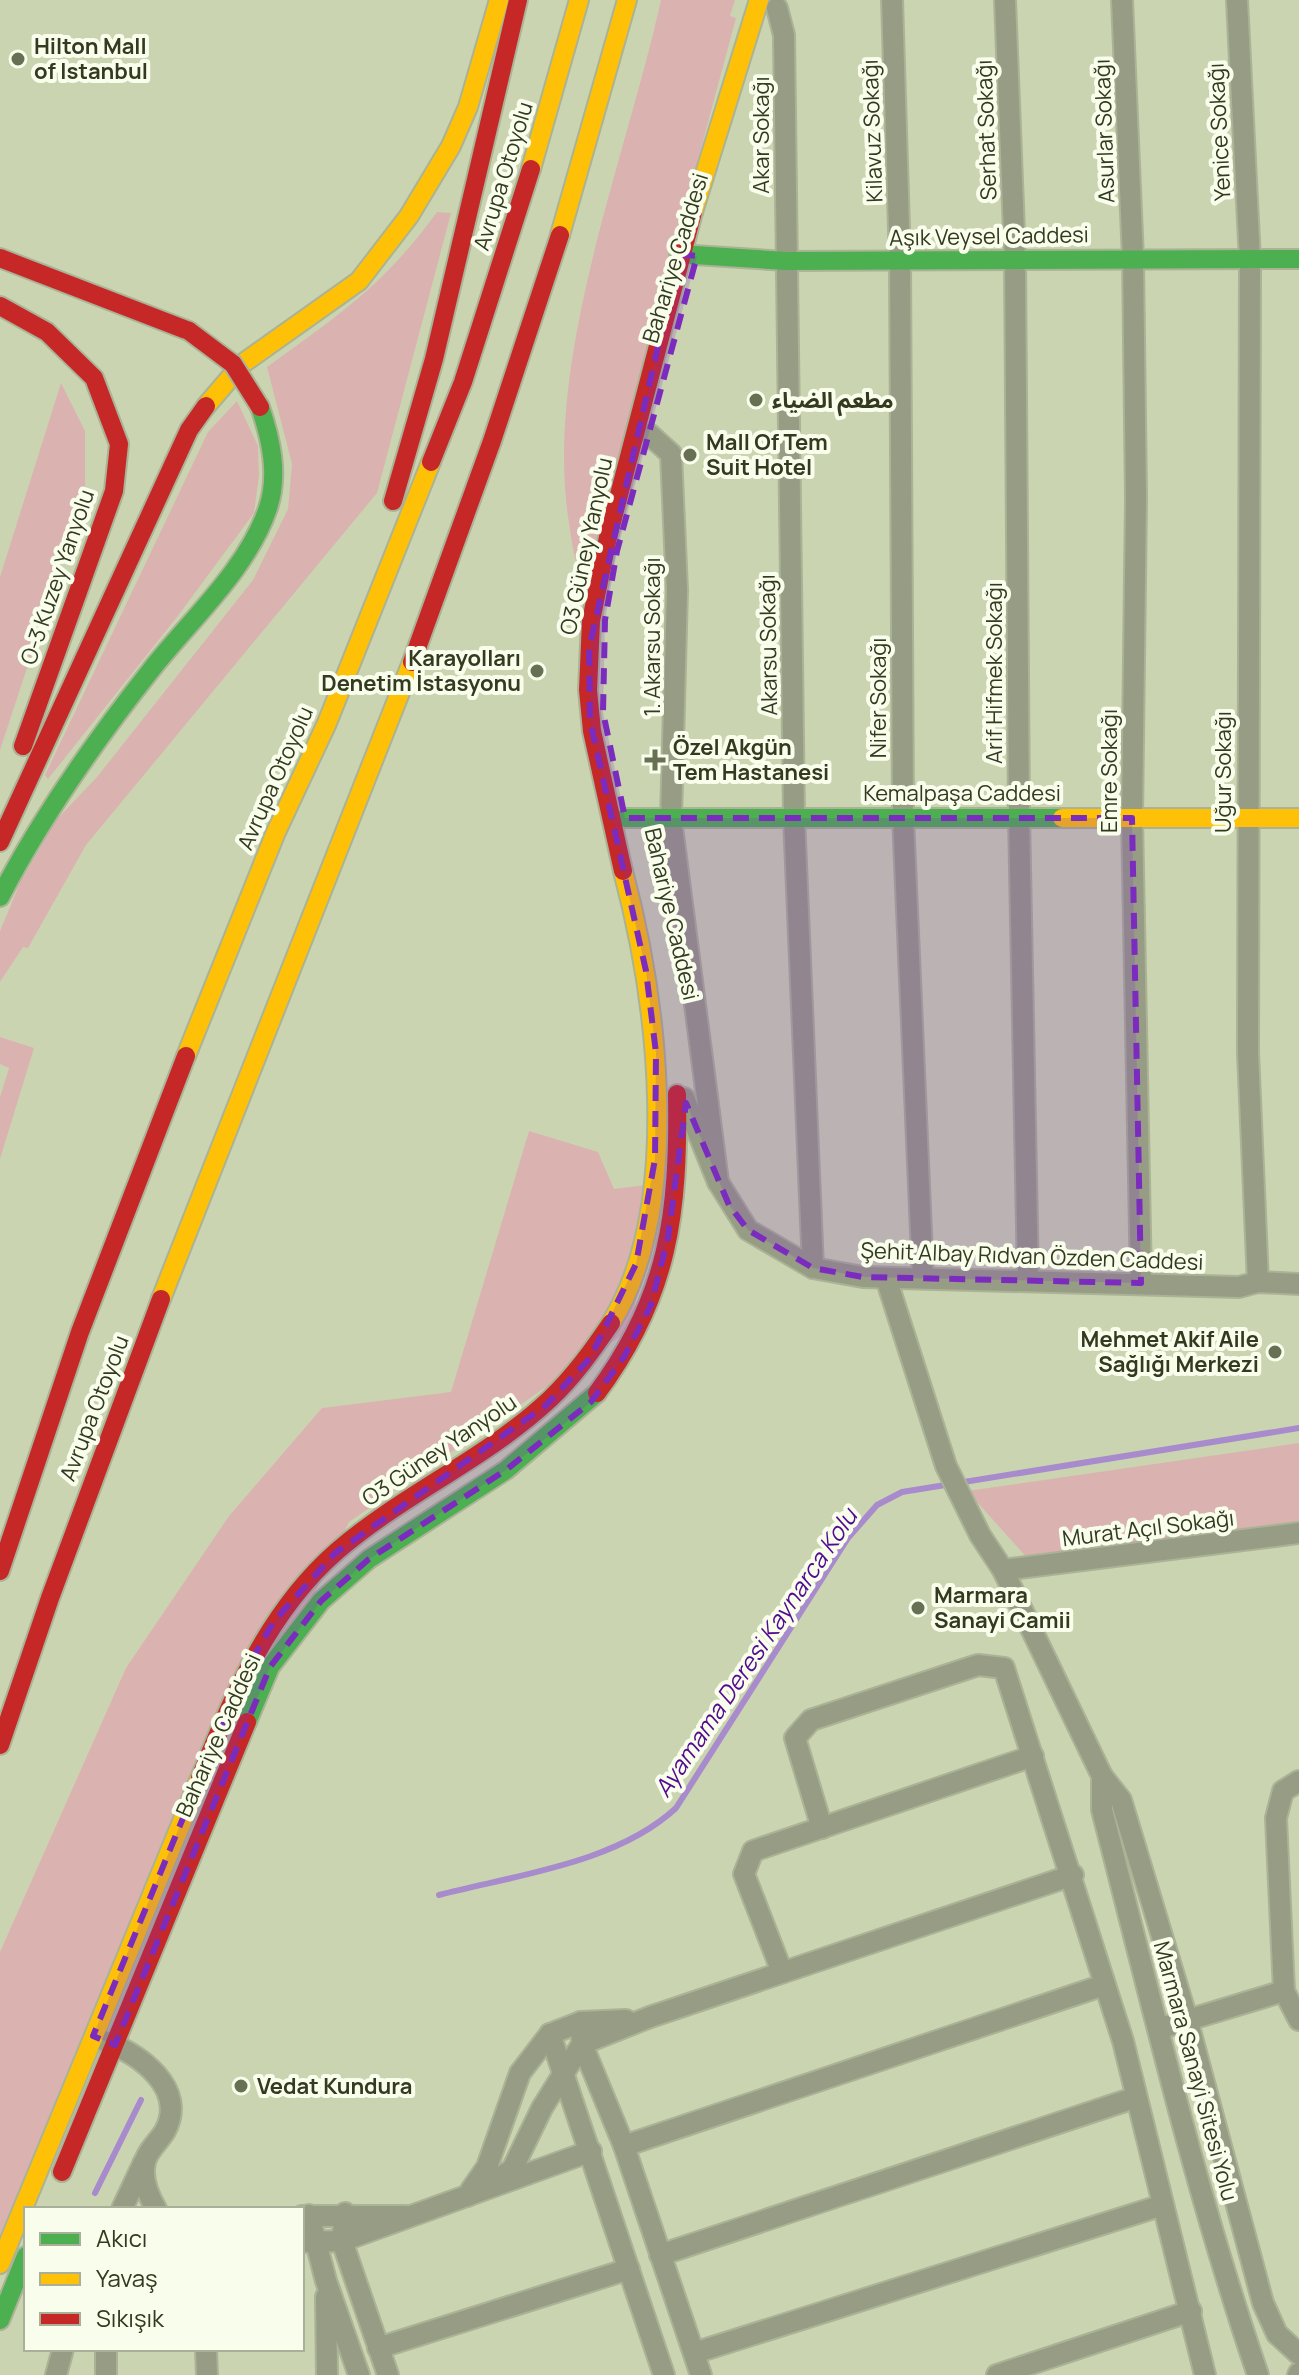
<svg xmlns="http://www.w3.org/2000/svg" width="1299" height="2375" font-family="Manrope,'Noto Sans Arabic',sans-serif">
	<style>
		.green { fill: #dab3b0 }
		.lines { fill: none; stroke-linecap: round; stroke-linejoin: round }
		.stream { stroke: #a78bcc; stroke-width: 6 }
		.street-casing { stroke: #abb396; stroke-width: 24 }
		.fast-casing { stroke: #abb396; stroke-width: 22 }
		.slow-casing { stroke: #abb396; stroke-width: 22 }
		.jam-casing { stroke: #abb396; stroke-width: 22 }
		.street { stroke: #979d85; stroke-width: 20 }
		.fast { stroke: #4caf50; stroke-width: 18 }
		.slow { stroke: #ffc107; stroke-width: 18 }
		.jam { stroke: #c62828; stroke-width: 18 }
		.jam-bridge-casing { stroke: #abb396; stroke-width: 22; stroke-linecap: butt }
		.jam-bridge { stroke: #c62828; stroke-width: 18 }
		.marked { fill: #7b2cbf; fill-opacity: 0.2; stroke: #7b2cbf; stroke-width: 6; stroke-dasharray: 16 10; stroke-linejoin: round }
		.poi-dot { fill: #687053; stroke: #f8feeb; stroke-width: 3 }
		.labels { text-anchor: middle; stroke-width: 8; stroke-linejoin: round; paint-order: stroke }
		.poi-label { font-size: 22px; font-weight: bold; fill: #333a20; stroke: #f8feeb; text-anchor: start }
		.street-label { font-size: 22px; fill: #333a20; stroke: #f8feeb }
		.water-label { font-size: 24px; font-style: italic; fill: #530a92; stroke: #f8feeb }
	</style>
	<rect width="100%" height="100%" fill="#cbd4b1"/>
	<!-- green -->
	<g class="green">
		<path d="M661,0H735L730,16L736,18L585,581C574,563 572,544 569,523C543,361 626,159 661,0Z"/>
		<path d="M437,212L451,213L377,493L86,845L28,948L23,947L0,982V931L20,883L57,819L97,777L253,580L288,509L292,464L267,367C339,315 384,285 437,212Z"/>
		<polygon points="61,383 85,431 85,492 0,750 0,577"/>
		<polygon points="237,401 258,446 259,476 254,513 177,617 48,779 45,775 208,432"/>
		<polygon points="0,1037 34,1048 0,1159 0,1097 9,1068 0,1064"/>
		<polygon points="529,1131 598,1152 614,1189 654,1184 631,1329 349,1522 0,2247 0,1952 126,1668 229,1516 322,1408 451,1392"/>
		<polygon points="1299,1443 1299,1525 1029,1560 967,1491"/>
	</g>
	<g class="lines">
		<!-- stream -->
		<g class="stream">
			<path d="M439,1895C516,1875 617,1863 676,1808L848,1538L877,1505L902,1492L1299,1428"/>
			<polyline points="95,2193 141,2100"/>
		</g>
		<defs>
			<g id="street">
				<polyline points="892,0 900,261 903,817 923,1278"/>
				<polyline points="1005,0 1015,258 1019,815 1028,1280"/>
				<polyline points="1122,0 1133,259 1136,499 1132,818 1141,1283"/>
				<polyline points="1237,0 1250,261 1248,1053 1258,1282"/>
				<polyline points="777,8 784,35 794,817 813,1268"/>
				<polyline points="649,434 671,454 677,590 671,819 718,1182"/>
				<polyline points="684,1098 718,1182 748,1230 813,1268 863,1277 1239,1287 1258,1282 1299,1284"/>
				<polyline points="886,1278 946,1466 980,1535 1003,1570 1102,1776 1121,1800 1187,2019 1263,2303 1277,2334 1299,2354"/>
				<polyline points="1003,1570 1299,1533"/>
				<path d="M1102,1776V1810C1151,1999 1195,2191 1258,2375"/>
				<polyline points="822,1828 795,1738 811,1720 978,1665 1004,1668 1123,2041 1205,2375"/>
				<polyline points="782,1972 744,1874 753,1851 1033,1756"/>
				<polyline points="1284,1991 1276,1818 1283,1791 1299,1781"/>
				<polyline points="581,2022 582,2044 624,2146 701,2375"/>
				<polyline points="1158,2029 1284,1991 1299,2020"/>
				<polyline points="550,2034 664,2375"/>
				<path d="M104,2041C139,2054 188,2088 165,2131C160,2140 147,2151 145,2162C141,2178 148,2195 156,2209"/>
				<polyline points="624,2146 1104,1985"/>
				<polyline points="471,2190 487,2167 520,2073 550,2034 581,2022 626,2020"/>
				<polyline points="467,2196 512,2170 542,2108 582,2044 650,2017 1073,1875"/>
				<polyline points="122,2209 144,2162"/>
				<polyline points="345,2213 342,2241 388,2375"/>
				<polyline points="309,2215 326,2281 359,2375"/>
				<polyline points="302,2216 406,2216"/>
				<polyline points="302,2242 342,2241 591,2151"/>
				<polyline points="660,2255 1134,2098"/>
				<polyline points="326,2297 327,2375"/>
				<polyline points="378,2348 629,2269"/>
				<polyline points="206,2349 207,2375"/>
				<polyline points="694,2353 1163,2205"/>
				<polyline points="56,2375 63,2349"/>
				<polyline points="106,2375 106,2349"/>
				<polyline points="997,2375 1191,2311"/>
				<polyline points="1298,2375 1299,2373"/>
			</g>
			<g id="fast">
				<polyline points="679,254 786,261 1299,259"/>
				<polyline points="625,818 1062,818"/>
				<path d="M0,897C42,816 94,742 151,670C191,619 247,570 268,508C279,475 271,439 260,407"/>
				<polyline points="247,1722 270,1667 321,1601 369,1559 506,1470 597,1393"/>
				<polyline points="0,2320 26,2256"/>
			</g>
			<g id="slow">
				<polyline points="531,169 579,0"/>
				<polyline points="693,212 759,0"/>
				<polyline points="560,235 627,0"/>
				<polyline points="206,406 242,364 359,281 409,216 451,146 468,107 499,0"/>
				<polyline points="1062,818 1299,818"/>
				<polyline points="186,1056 276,832 327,723 431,462"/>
				<polyline points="161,1299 412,662"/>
				<path d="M611,1323C684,1204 657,999 623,871"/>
				<polyline points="0,2264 200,1778"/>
			</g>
			<g id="jam">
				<polyline points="0,258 189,331"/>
				<polyline points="0,306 47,332 94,378 119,444 114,491 23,746"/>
				<polyline points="431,462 463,382 531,169"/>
				<polyline points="393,501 434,359 518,0"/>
				<polyline points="412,662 492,441 560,235"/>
				<polyline points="0,842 189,430 206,406"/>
				<polyline points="623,871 592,731 588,690 591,621 608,537 693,212"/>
				<path d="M597,1393C669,1296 679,1213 677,1094"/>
				<polyline points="0,1571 80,1332 186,1056"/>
				<polyline points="0,1745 50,1598 161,1299"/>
				<path d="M200,1778C233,1696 268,1611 337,1551C403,1494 486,1459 550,1399C574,1376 592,1351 611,1323"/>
				<polyline points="62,2172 247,1722"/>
			</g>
		</defs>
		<!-- street casing -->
		<use href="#street" class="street-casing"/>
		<!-- fast casing -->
		<use href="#fast" class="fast-casing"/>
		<!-- slow casing -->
		<use href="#slow" class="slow-casing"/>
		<!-- jam casing -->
		<use href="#jam" class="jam-casing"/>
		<!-- street -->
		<use href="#street" class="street"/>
		<!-- fast -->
		<use href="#fast" class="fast"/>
		<!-- slow -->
		<use href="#slow" class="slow"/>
		<!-- jam -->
		<use href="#jam" class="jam"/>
		<defs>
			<polyline id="jam-bridge" points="189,331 233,364 260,407"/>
		</defs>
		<!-- jam-bridge casing -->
		<use href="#jam-bridge" class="jam-bridge-casing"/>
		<!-- jam-bridge -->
		<use href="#jam-bridge" class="jam-bridge"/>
	</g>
	<!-- marked area -->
	<path class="marked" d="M679,254L697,256L617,551L605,620L603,712L625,818H1132L1141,1283L863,1277L813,1268L748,1230L729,1205L686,1103L668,1238L651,1305L624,1357L591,1402L506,1470L369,1559L321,1601L270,1667L115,2045L93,2036L240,1680L274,1621L335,1553L545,1406L590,1358L636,1264L655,1159L656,1053L646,971L590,721L589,648Z"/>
	<!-- markers -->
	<g class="poi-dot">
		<circle cx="18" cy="59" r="8"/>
		<circle cx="756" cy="400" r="8"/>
		<circle cx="690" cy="455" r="8"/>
		<circle cx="537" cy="671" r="8"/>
		<path d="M651 748h8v8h8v8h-8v8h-8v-8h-8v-8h8z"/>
		<circle cx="1275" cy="1352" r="8"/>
		<circle cx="918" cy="1608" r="8"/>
		<circle cx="241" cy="2086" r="8"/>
	</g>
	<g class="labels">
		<!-- poi labels -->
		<g class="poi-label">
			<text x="34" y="54">Hilton Mall<tspan x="34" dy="25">of Istanbul</tspan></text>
			<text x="772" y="408">مطعم الضياء</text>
			<text x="706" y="450">Mall Of Tem<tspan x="706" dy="25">Suit Hotel</tspan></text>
			<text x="521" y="666" text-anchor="end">Karayolları<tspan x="521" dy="25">Denetim İstasyonu</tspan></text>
			<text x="673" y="755">Özel Akgün<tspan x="673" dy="25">Tem Hastanesi</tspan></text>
			<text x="1259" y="1347" text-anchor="end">Mehmet Akif Aile<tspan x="1259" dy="25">Sağlığı Merkezi</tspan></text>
			<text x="934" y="1603">Marmara<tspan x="934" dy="25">Sanayi Camii</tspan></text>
			<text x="257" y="2094">Vedat Kundura</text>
		</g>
		<!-- street labels -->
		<g class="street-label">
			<text transform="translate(986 130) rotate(-92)" y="8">Serhat Sokağı</text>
			<text transform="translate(872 131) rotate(-92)" y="8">Kilavuz Sokağı</text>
			<text transform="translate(1104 131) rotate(-92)" y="8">Asurlar Sokağı</text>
			<text transform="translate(1219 132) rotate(-93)" y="8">Yenice Sokağı</text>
			<text transform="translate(761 135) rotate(-90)" y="8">Akar Sokağı</text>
			<text transform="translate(503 176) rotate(-73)" y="8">Avrupa Otoyolu</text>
			<text transform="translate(989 236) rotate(-1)" y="8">Aşık Veysel Caddesi</text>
			<text transform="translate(675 258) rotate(-73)" y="8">Bahariye Caddesi</text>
			<text transform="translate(586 546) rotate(-78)" y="8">O3 Güney Yanyolu</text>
			<text transform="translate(57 577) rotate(-71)" y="8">O-3 Kuzey Yanyolu</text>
			<text transform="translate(652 637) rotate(-90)" y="8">1. Akarsu Sokağı</text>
			<text transform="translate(768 645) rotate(-91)" y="8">Akarsu Sokağı</text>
			<text transform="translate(994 673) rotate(-90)" y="8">Arif Hifmek Sokağı</text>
			<text transform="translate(878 698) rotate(-90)" y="8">Nifer Sokağı</text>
			<text transform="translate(1109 771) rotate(-90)" y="8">Emre Sokağı</text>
			<text transform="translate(1223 772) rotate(-90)" y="8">Uğur Sokağı</text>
			<text transform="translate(275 778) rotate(-66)" y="8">Avrupa Otoyolu</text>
			<text x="962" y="801">Kemalpaşa Caddesi</text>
			<text transform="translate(672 914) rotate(77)" y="8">Bahariye Caddesi</text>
			<text transform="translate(1032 1256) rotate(2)" y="8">Şehit Albay Rıdvan Özden Caddesi</text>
			<text transform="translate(94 1408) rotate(-69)" y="8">Avrupa Otoyolu</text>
			<text transform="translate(439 1450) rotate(-34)" y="8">O3 Güney Yanyolu</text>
			<text transform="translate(1148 1528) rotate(-7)" y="8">Murat Açıl Sokağı</text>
			<text transform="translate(218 1735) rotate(-66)" y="8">Bahariye Caddesi</text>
			<text transform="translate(1196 2071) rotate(75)" y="8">Marmara Sanayi Sitesi Yolu</text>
		</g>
		<!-- water labels -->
		<g class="water-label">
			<text transform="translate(756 1653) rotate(-56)" y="8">Ayamama Deresi Kaynarca Kolu</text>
		</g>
	</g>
	<!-- legend -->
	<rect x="24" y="2207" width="280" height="144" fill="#f8feeb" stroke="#a9b09a" stroke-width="2"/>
	<rect x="40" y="2233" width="40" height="12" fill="#4caf50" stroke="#a9b09a" stroke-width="2"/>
	<text x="96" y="2247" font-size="24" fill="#333a20">Akıcı</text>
	<rect x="40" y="2273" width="40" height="12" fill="#ffc107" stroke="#a9b09a" stroke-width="2"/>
	<text x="96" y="2287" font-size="24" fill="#333a20">Yavaş</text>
	<rect x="40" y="2313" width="40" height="12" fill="#c62828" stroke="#a9b09a" stroke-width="2"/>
	<text x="96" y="2327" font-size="24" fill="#333a20">Sıkışık</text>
</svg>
